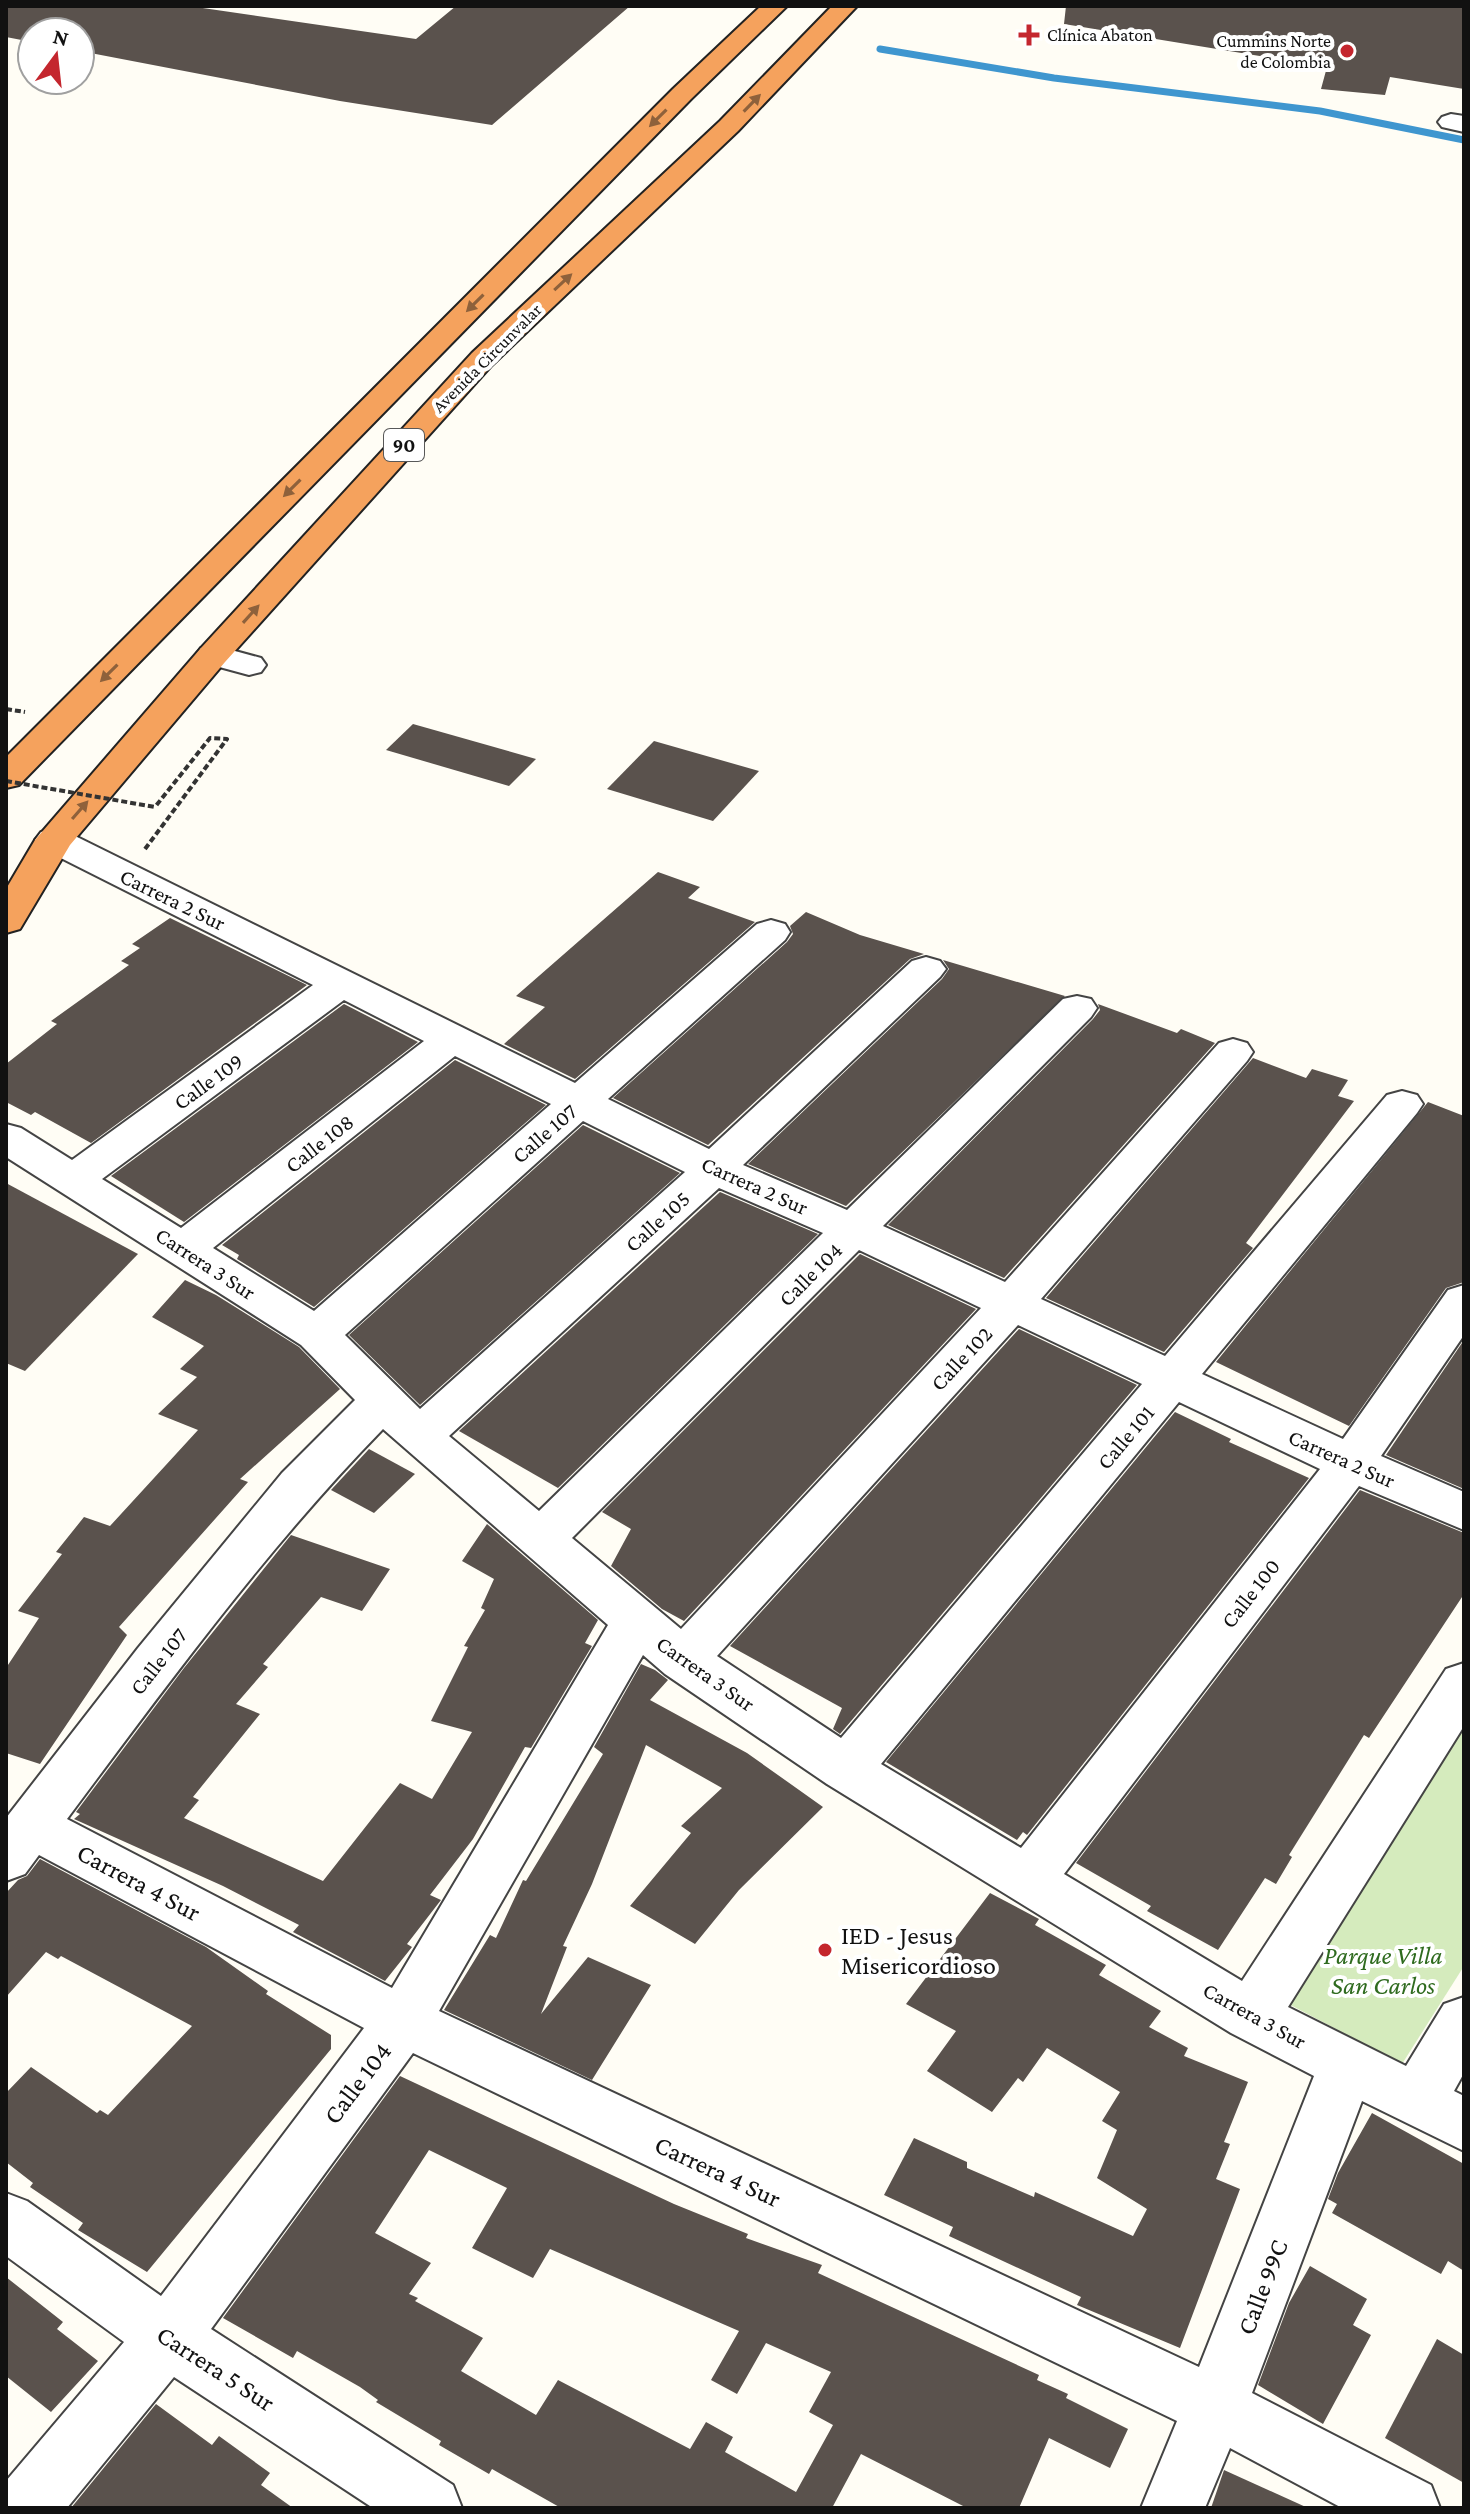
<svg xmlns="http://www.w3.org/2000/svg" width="1470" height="2514" viewBox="0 0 1470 2514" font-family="'Crimson Pro',serif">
<rect width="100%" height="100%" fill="#fffdf5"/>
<path fill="#d5ebbd" d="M1464 1724V1966L1402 2064 1283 2001Z"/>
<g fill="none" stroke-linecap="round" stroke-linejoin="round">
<path stroke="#3f96cf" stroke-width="7" d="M880 49 1054 78 1320 111 1464 140"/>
</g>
<g fill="#5a524d" fill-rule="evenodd">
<path d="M6 6H189L416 39 456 6H630L492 125 340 101 80 51V32H32V42L6 37Z"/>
<path d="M1066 6H1464V89L1390 77 1385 95 1321 89 1327 67 1064 24Z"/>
<path d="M413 724 536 759 509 786 386 750Z"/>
<path d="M654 741 759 771 713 821 607 789Z"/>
<path d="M658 872 700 887 688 898 755 922 575 1079 504 1044 545 1007 516 996Z"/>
<path d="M806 912 860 935 924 954 910 959 708 1145 613 1098 787 942 793 934 790 926Z"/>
<path d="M170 918 307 985 91 1143 35 1112 31 1115 6 1102V1064L57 1024 51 1021 129 965 121 961 140 948 132 944Z"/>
<path d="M943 960 1065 996 846 1206 748 1164 942 979 949 969Z"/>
<path d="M344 1004 418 1042 184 1222 111 1176Z"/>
<path d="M1098 1004 1177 1033 1181 1029 1215 1043 1004 1278 888 1225 1093 1019 1100 1010Z"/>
<path d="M1253 1058 1306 1078 1312 1069 1348 1080 1338 1096 1354 1101 1246 1243 1253 1248 1164 1352 1046 1298Z"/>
<path d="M455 1060 546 1105 314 1307 237 1259 239 1255 222 1245Z"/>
<path d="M1428 1102 1464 1116V1282L1446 1288 1349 1426 1216 1362Z"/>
<path d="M583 1125 680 1173 420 1405 349 1335Z"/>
<path d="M6 1183 138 1254 25 1371 6 1363Z"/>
<path d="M720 1192 818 1234 558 1488 459 1431Z"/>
<path d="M860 1254 976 1309 684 1621 662 1609 611 1566 631 1529 602 1512Z"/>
<path d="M185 1280 216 1295 299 1347 340 1389 240 1479 248 1482 119 1627 127 1635 40 1764 6 1753V1668L39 1618 18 1611 62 1554 56 1552 84 1517 110 1526 198 1430 158 1414 197 1377 180 1369 204 1346 152 1317Z"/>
<path d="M1019 1329 1137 1385 840 1734 833 1729 842 1708 730 1646Z"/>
<path d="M1464 1340V1489L1386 1455Z"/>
<path d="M1175 1412 1231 1439 1229 1442 1309 1478 1027 1835 1023 1832 1017 1840 886 1762Z"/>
<path d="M369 1449 415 1474 374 1513 331 1490Z"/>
<path d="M1360 1490 1464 1533V1594L1369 1738 1364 1735 1289 1855 1292 1857 1276 1884 1265 1878 1218 1950 1147 1911 1151 1906 1076 1863Z"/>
<path d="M487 1524 598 1620 585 1643 592 1646 531 1748 525 1747 473 1839 430 1895 441 1900 407 1944 412 1947 385 1981 293 1932 299 1925 223 1886 74 1819 80 1814 76 1812 184 1668 291 1535 390 1569 362 1611 321 1597 263 1664 268 1667 236 1704 260 1714 193 1797 199 1800 184 1818 323 1881 400 1783 432 1799 472 1732 431 1721 468 1647 464 1646 485 1610 481 1608 494 1579 462 1561Z"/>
<path d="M641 1664 655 1670 668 1680 650 1700 747 1753 823 1807 739 1890 695 1944 630 1906 691 1833 681 1826 722 1788 646 1745 592 1884 563 1946 567 1947 541 2014 588 1957 651 1985 592 2080 444 2010 490 1935 496 1938 523 1880 526 1881 603 1754 594 1747Z"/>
<path d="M40 1859 206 1947 268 1991 266 1994 331 2035V2049L147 2272 78 2230 83 2223 30 2187 33 2183 6 2162V2093L31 2067 97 2113 100 2110 108 2115 192 2026 61 1956 58 1959 46 1952 6 1997V1893L18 1880 27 1876Z"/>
<path d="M990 1893 1039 1919 1035 1925 1106 1965 1099 1975 1161 2011 1149 2027 1188 2048 1184 2056 1248 2082 1224 2142 1230 2144 1216 2179 1240 2189 1180 2348 1077 2305 1081 2297 949 2236 953 2227 884 2195 914 2138 967 2162V2168L1034 2197 1035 2192 1133 2236 1147 2209 1097 2178 1117 2130 1102 2121 1120 2092 1047 2048 1023 2082 1018 2078 992 2112 927 2071 956 2031 906 2004Z"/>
<path d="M400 2076 674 2204 748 2234 746 2238 822 2265 818 2273 1039 2375 1037 2380 1068 2394 1066 2398 1128 2429 1110 2468 1049 2438 1019 2508H967L861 2454 832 2508H561L492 2469 489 2474 439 2445 441 2441 376 2402 378 2400 360 2387 297 2351 293 2358 223 2318ZM429 2150 507 2188 472 2248 533 2278 550 2249 739 2331 711 2380 737 2394 766 2343 831 2372 809 2412 833 2425 796 2492 725 2452 733 2437 706 2422 690 2449 558 2380 536 2415 461 2371 483 2338 415 2301 418 2298 409 2294 431 2263 375 2233Z"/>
<path d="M1372 2113 1464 2164V2271L1448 2261 1441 2274 1332 2213 1337 2204 1328 2199 1338 2173Z"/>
<path d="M1310 2266 1367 2299 1353 2325 1371 2335 1323 2424 1258 2385 1289 2303Z"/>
<path d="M6 2277 63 2322 57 2329 98 2361 51 2412 6 2376Z"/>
<path d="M1437 2339 1464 2355V2483L1385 2438Z"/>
<path d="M156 2404 212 2445 219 2436 270 2473 261 2485 293 2508H71Z"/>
<path d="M1224 2470 1308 2508H1211Z"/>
</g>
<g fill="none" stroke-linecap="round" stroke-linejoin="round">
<defs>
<g id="minor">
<path d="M1451 114 1464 116V132L1442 127 1438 122 1442 117Z"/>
<path d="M213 645 261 658 266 665 261 672 249 675 201 662 196 655 201 648Z"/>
<path d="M54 829 67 832 575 1083 757 924 771 920 785 924 790 932 785 940 608 1099 709 1149 912 961 926 957 940 961 946 969 940 977 743 1165 847 1210 1063 999 1077 996 1091 999 1097 1008 1091 1017 883 1226 1005 1282 1219 1043 1233 1039 1247 1043 1253 1052 1247 1061 1041 1299 1165 1356 1387 1095 1402 1091 1417 1095 1423 1104 1417 1113 1202 1374 1343 1439 1448 1290 1464 1285V1335L1381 1456 1464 1492V1530L1359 1486 1064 1874 1242 1981 1446 1669 1464 1663V1726L1288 2007 1406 2066 1444 2004 1464 1997V2073L1454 2091 1464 2096V2151L1362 2101 1252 2393 1431 2485 1440 2508H1342L1230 2448 1205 2508H1141L1177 2421 413 2053 211 2329 453 2485 462 2508H373L174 2377 67 2508H6V2481L124 2342 6 2256V2193L27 2201 161 2296 364 2028 39 1855 25 1874 6 1881V1818L138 1648 282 1473 355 1400 301 1345 6 1157V1124L21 1128 72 1160 313 985 41 848 35 840 41 832ZM344 1000 424 1041 181 1228 102 1179ZM455 1056 551 1104 314 1311 213 1248ZM583 1121 685 1172 420 1409 345 1335ZM719 1188 823 1233 539 1511 449 1436ZM859 1250 981 1308 681 1629 572 1538ZM1018 1325 1142 1384 841 1738 717 1656ZM1179 1402 1320 1469 1021 1848 881 1764ZM383 1429 608 1625 392 1988 67 1819C167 1685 266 1549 383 1429ZM643 1655 665 1674 827 1784 1231 2033 1314 2076 1199 2367 439 2011Z"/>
</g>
<g id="highway">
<path d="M761 6H787L691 99 19 785 6 788V757L673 89Z"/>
<path d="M832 6H857L738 131 492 365 225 662 70 845 20 929 6 933V889L35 840 201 648 472 353 720 121Z"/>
</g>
</defs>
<use href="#minor" stroke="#444" stroke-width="4"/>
<use href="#highway" stroke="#222" stroke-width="4"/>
<g stroke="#333" stroke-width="4" stroke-dasharray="6 3" stroke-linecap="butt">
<path d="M6 709 25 712"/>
<path d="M145 849 227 739 210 738 155 807"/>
</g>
<use href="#minor" fill="#fff" fill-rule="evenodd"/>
<use href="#highway" fill="#f5a25d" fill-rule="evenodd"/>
<path stroke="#333" stroke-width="4" stroke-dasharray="6 3" stroke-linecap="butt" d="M6 781 155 807"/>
</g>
<defs><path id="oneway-solid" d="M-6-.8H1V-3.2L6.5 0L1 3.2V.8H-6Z" transform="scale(2)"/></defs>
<g fill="#8e613b">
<use href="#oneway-solid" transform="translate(752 103) rotate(-46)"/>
<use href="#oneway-solid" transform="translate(658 118) rotate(135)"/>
<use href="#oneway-solid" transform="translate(563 282) rotate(-43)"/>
<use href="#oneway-solid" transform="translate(475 303) rotate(135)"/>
<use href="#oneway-solid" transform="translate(292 488) rotate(135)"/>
<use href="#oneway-solid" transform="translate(251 614) rotate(-48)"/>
<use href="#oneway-solid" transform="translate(109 673) rotate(135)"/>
<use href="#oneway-solid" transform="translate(80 810) rotate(-49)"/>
</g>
<g fill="#c4262e" stroke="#fff" stroke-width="3">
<path d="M1025 23h8v8h8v8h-8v8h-8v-8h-8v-8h8z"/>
<circle cx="1347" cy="51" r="8"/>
<circle cx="825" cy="1950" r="8"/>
</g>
<g text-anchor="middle" stroke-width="8" stroke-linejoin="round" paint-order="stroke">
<g font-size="18" fill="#111" stroke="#fff" text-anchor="start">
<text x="1047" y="41">Clínica Abaton</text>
<text x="1331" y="47" text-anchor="end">Cummins Norte<tspan x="1331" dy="21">de Colombia</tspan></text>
</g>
<g font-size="18" fill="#111" stroke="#fff">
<text transform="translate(487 358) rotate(-45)" y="6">Avenida Circunvalar</text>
</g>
<rect fill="#fff" stroke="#585858" stroke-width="2" x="384" y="429" width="40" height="32" rx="6"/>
<g font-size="20" font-weight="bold" fill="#111">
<text x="404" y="452">90</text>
</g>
<g font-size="22" fill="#111" stroke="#fff">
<text transform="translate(173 899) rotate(26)" y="8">Carrera 2 Sur</text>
<text transform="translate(208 1081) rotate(-36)" y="8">Calle 109</text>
<text transform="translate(544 1133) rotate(-41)" y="8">Calle 107</text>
<text transform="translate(319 1143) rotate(-38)" y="8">Calle 108</text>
<text transform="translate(755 1185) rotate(24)" y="8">Carrera 2 Sur</text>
<text transform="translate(657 1221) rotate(-42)" y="8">Calle 105</text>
<text transform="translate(206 1263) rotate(33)" y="8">Carrera 3 Sur</text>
<text transform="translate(810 1274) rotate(-45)" y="8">Calle 104</text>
<text transform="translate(961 1358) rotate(-47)" y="8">Calle 102</text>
<text transform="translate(1125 1437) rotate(-50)" y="8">Calle 101</text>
<text transform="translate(1342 1458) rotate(24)" y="8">Carrera 2 Sur</text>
<text transform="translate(1250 1593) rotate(-52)" y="8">Calle 100</text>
<text transform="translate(158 1661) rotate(-52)" y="8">Calle 107</text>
<text transform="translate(706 1673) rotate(35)" y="8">Carrera 3 Sur</text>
<text transform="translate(1255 2015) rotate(29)" y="8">Carrera 3 Sur</text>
</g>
<g font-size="26" fill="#111" stroke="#fff">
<text transform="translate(139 1882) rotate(28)" y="9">Carrera 4 Sur</text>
<text transform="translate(357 2083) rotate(-53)" y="9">Calle 104</text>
<text transform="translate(718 2171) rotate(25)" y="9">Carrera 4 Sur</text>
<text transform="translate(1262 2287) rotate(-69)" y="9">Calle 99C</text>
<text transform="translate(216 2368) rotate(33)" y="9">Carrera 5 Sur</text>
</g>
<g font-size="26" fill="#111" stroke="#fff" text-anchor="start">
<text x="841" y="1944">IED - Jesus<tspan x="841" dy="30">Misericordioso</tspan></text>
</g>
<g font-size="26" font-style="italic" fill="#2f6b1f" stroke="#fff">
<text x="1383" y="1964">Parque Villa<tspan x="1383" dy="30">San Carlos</tspan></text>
</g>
</g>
<rect width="1470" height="2514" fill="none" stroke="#111111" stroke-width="16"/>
<g transform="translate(56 56) rotate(15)"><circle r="38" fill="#ffffff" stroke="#a0a0a0" stroke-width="2"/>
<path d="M0-6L14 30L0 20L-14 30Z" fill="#c4262e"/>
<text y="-12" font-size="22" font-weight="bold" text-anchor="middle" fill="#111111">N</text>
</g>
</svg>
